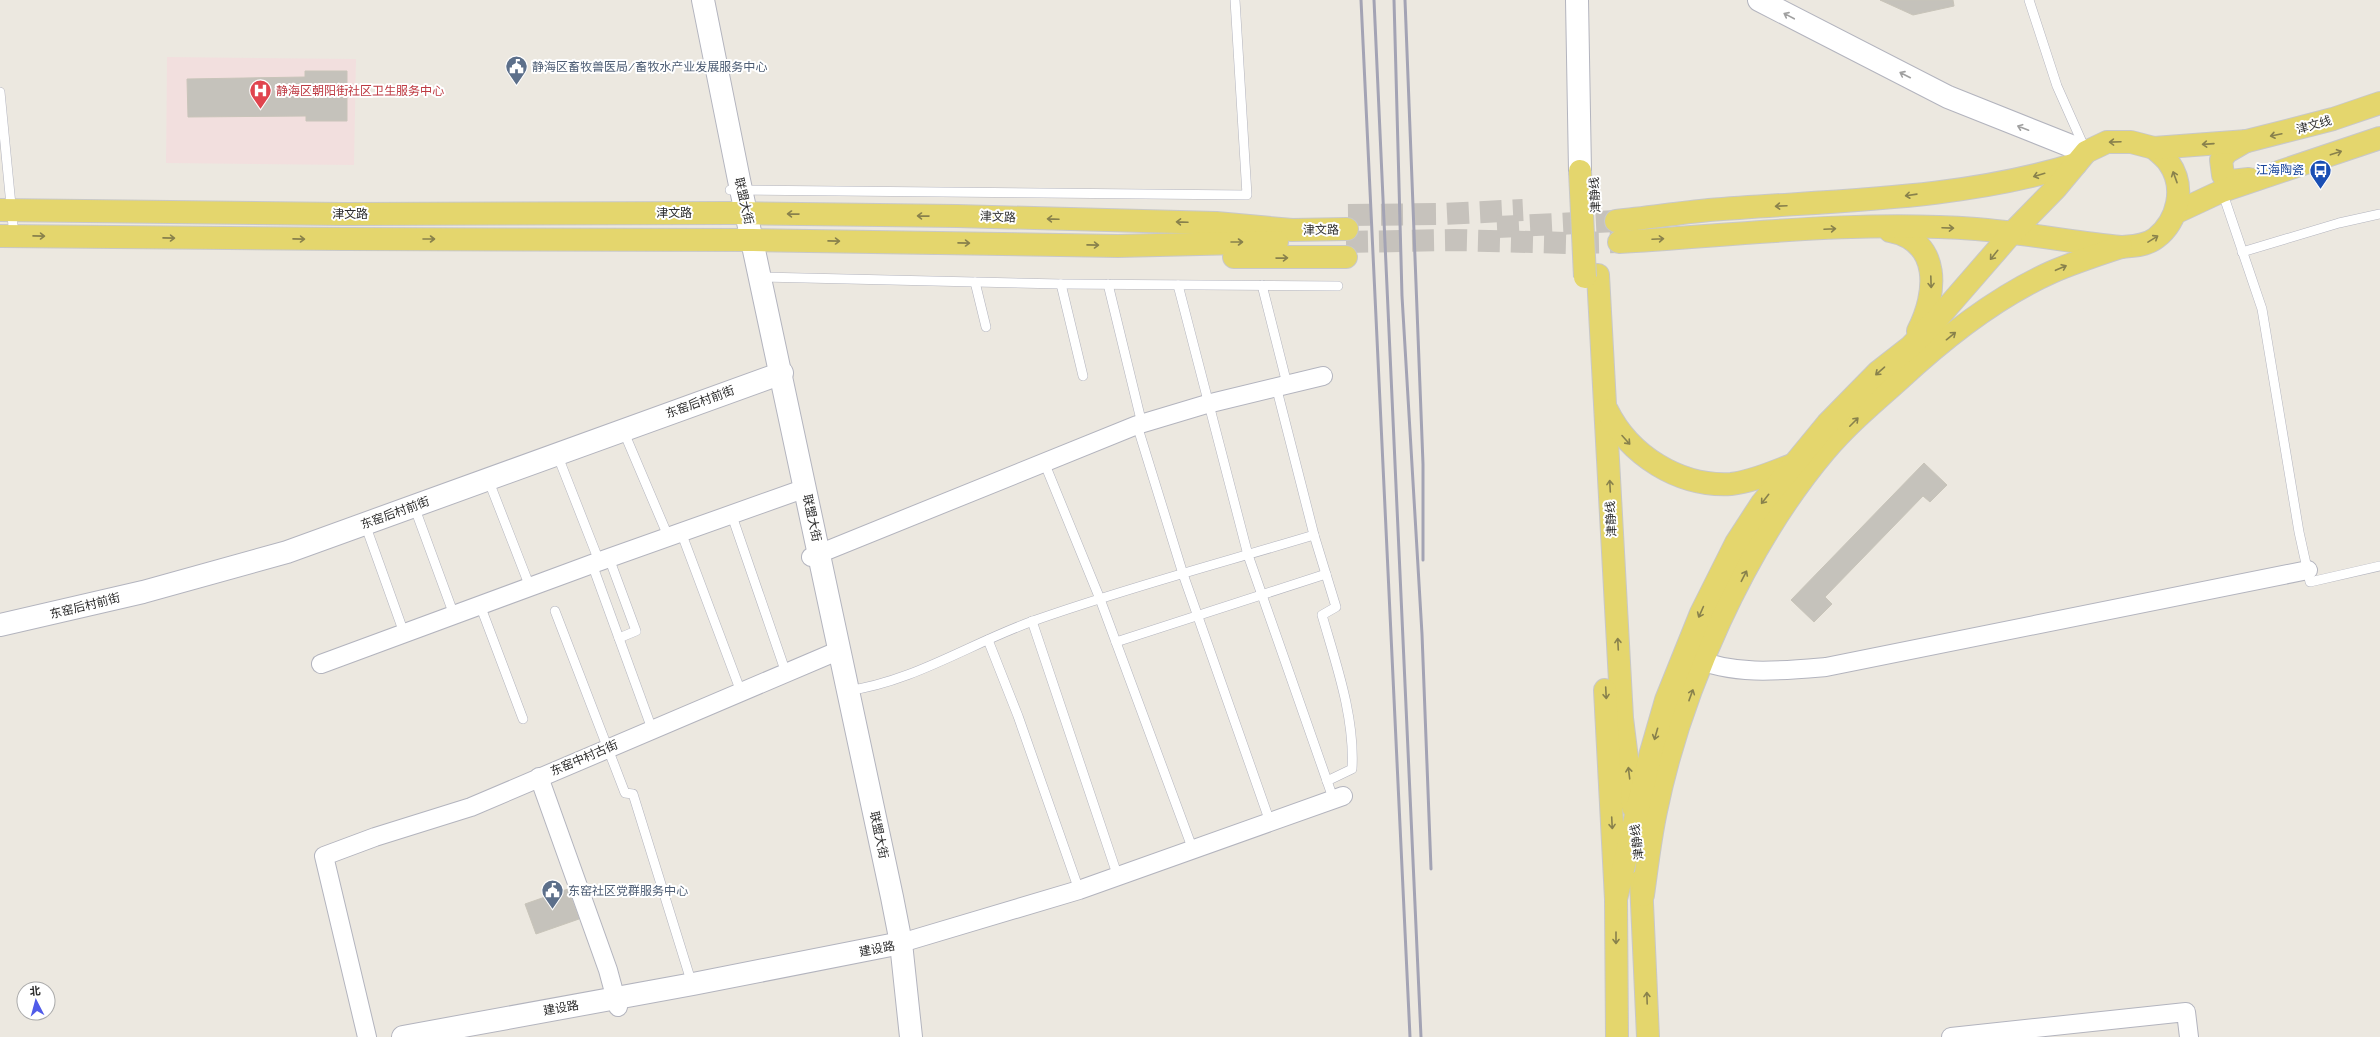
<svg xmlns="http://www.w3.org/2000/svg" width="2380" height="1037" viewBox="0 0 2380 1037" font-family="Raleway,'Noto Sans SC',sans-serif">
<rect width="100%" height="100%" fill="#ece8e0"/>
<path fill="#f2dfde" d="M167 57 356 59 354 165 166 163Z"/>
<g fill="#c5c2bb" stroke="#c8c4b9">
<path d="M1880 0H1953L1954 6 1913 15Z"/>
<path d="M305 71H347V121H306V116L188 117 187 79 305 77Z"/>
<path d="M1924 463 1947 485 1930 502 1923 496 1825 597 1832 604 1814 622 1791 600Z"/>
<path d="M568 889 579 919 536 934 525 904Z"/>
</g>
<g fill="none" stroke-linecap="round" stroke-linejoin="round">
<g stroke="#c6c2bc" stroke-width="22" stroke-dasharray="22 11" stroke-linecap="butt">
<path d="M1348 215 1444 214 1523 210"/>
<path d="M1497 227 1616 221"/>
<path d="M1346 242 1454 240 1568 243 1619 242"/>
</g>
<defs>
<g id="service">
<path d="M2029 0 2057 86 2085 149"/>
<path d="M0 92 14 236"/>
<path d="M730 190 1247 195 1235 0"/>
<path d="M2222 191 2262 309 2299 532 2310 582 2380 566"/>
<path d="M2242 252 2339 223 2380 214"/>
<path d="M760 277 1061 284 1338 286"/>
<path d="M975 282 986 327"/>
<path d="M1061 284 1083 376"/>
<path d="M1108 284 1142 424"/>
<path d="M1178 285 1248 555 1333 798"/>
<path d="M1262 285 1287 384"/>
<path d="M1276 386 1314 535 1336 607 1322 615C1336 664 1355 717 1352 769L1327 781"/>
<path d="M1137 425 1183 574 1270 822"/>
<path d="M623 430 668 536"/>
<path d="M557 454 599 561"/>
<path d="M1044 462 1100 599 1193 850"/>
<path d="M488 479 530 587"/>
<path d="M414 506 454 615"/>
<path d="M731 513 786 673"/>
<path d="M365 524 404 633"/>
<path d="M681 532 741 692"/>
<path d="M609 558 636 631 619 638"/>
<path d="M592 564 652 729"/>
<path d="M480 605 523 719"/>
<path d="M555 611 625 793 633 794 692 984"/>
<path d="M1032 621 1118 877"/>
<path d="M988 640 1018 716 1079 890"/>
<path d="M1116 642 1326 574"/>
<path d="M846 691C913 682 971 643 1033 621 1126 588 1221 563 1314 535"/>
</g>
<g id="minor">
<path d="M811 557 1137 425 1207 404 1323 376"/>
<path d="M1691 657C1734 676 1780 671 1826 667L2308 570"/>
<path d="M321 664 592 564 806 488"/>
<path d="M539 777 608 970 618 1007"/>
<path d="M901 943 1079 890 1343 796"/>
<path d="M367 1037 324 856 375 837 471 807 840 650"/>
<path d="M1951 1037 2186 1012 2189 1037"/>
</g>
<g id="tertiary">
<path d="M0 625 143 592 287 552 782 373"/>
<path d="M403 1037 693 984 901 943"/>
</g>
<g id="secondary">
<path d="M703 0 739 180 892 897 901 943 911 1037"/>
<path d="M1577 0 1580 171"/>
<path d="M1759 0 1948 97 2086 152"/>
</g>
<g id="primary">
<path d="M2246 141 2227 152 2221 160 2223 175 2231 181 2249 179"/>
<path d="M0 210 344 214 734 213 957 216 1216 223 1292 230 1347 229"/>
<path d="M2175 213 2222 191 2380 138"/>
<path d="M1616 221C1647 218 1678 213 1709 210 1832 200 1957 201 2076 164"/>
<path d="M1890 231C1942 241 1937 294 1918 331"/>
<path d="M0 236 344 239 753 240 1118 246 1277 242"/>
<path d="M1619 242C1736 235 1860 220 1976 229 2024 233 2073 242 2121 247 2132 246 2146 246 2156 238 2178 221 2186 187 2169 163 2165 157 2159 153 2154 148"/>
<path d="M1234 257H1346"/>
<path d="M1598 275 1622 718 1633 807"/>
<path d="M1607 410C1629 455 1679 487 1731 484 1752 482 1773 472 1792 465"/>
<path d="M1605 690 1616 899 1617 1037"/>
<path d="M1641 881 1648 1037"/>
<path d="M1643 895C1647 867 1650 839 1656 811 1681 689 1745 546 1825 451 1847 425 1874 402 1899 380 1944 338 1996 297 2052 272 2075 262 2097 255 2121 247"/>
<path d="M1616 899 1651 752 1666 700 1701 613 1736 543 1762 503 1827 424 1878 372 1910 347 1938 318 2011 234 2056 188 2086 152 2107 142H2131L2154 148 2247 141 2333 119 2380 103"/>
</g>
</defs>
<use href="#service" stroke="#b3b4be" stroke-width="10"/>
<use href="#minor" stroke="#b3b4be" stroke-width="20"/>
<use href="#tertiary" stroke="#b3b4be" stroke-width="24"/>
<use href="#secondary" stroke="#b3b4be" stroke-width="24"/>
<use href="#primary" stroke="#c8c8c8" stroke-width="24"/>
<use href="#service" stroke="#fff" stroke-width="9"/>
<use href="#minor" stroke="#fff" stroke-width="18"/>
<use href="#tertiary" stroke="#fff" stroke-width="22"/>
<use href="#secondary" stroke="#fff" stroke-width="22"/>
<use href="#primary" stroke="#e4d66d" stroke-width="22"/>
<g stroke="#a3a3b4" stroke-width="3">
<path d="M1361 0 1410 1037"/>
<path d="M1374 0 1421 1037"/>
<path d="M1394 0 1402 296 1422 634 1431 869"/>
<path d="M1405 0 1423 464V560"/>
</g>
<defs>
<path id="primary-bridge" d="M1580 171 1585 277"/>
</defs>
<use href="#primary-bridge" stroke="#c8c8c8" stroke-width="24" stroke-linecap="butt"/>
<use href="#primary-bridge" stroke="#e4d66d" stroke-width="22"/>
</g>
<defs><path id="oneway-shaft" d="M-6 0H5M1.5-3L5.5 0L1.5 3" fill="none" stroke-width="1.6" stroke-linecap="round" stroke-linejoin="round"/></defs>
<g stroke="#a0a0a0">
<use href="#oneway-shaft" transform="translate(1789 16) rotate(-152)"/>
<use href="#oneway-shaft" transform="translate(1905 75) rotate(-153)"/>
<use href="#oneway-shaft" transform="translate(2023 128) rotate(-159)"/>
</g>
<g stroke="#88814c">
<use href="#oneway-shaft" transform="translate(2276 135) rotate(168)"/>
<use href="#oneway-shaft" transform="translate(2115 142) rotate(178)"/>
<use href="#oneway-shaft" transform="translate(2208 144) rotate(176)"/>
<use href="#oneway-shaft" transform="translate(2336 153) rotate(-18)"/>
<use href="#oneway-shaft" transform="translate(2039 175) rotate(163)"/>
<use href="#oneway-shaft" transform="translate(2175 177) rotate(-110)"/>
<use href="#oneway-shaft" transform="translate(1911 195) rotate(172)"/>
<use href="#oneway-shaft" transform="translate(1781 206) rotate(177)"/>
<use href="#oneway-shaft" transform="translate(793 214) rotate(-179)"/>
<use href="#oneway-shaft" transform="translate(923 216) rotate(-179)"/>
<use href="#oneway-shaft" transform="translate(1053 219) rotate(-178)"/>
<use href="#oneway-shaft" transform="translate(1182 222) rotate(-178)"/>
<use href="#oneway-shaft" transform="translate(1948 228) rotate(2)"/>
<use href="#oneway-shaft" transform="translate(1830 229) rotate(-3)"/>
<use href="#oneway-shaft" transform="translate(39 236) rotate(1)"/>
<use href="#oneway-shaft" transform="translate(169 238) rotate(1)"/>
<use href="#oneway-shaft" transform="translate(299 239) rotate(1)"/>
<use href="#oneway-shaft" transform="translate(429 239)"/>
<use href="#oneway-shaft" transform="translate(1658 239) rotate(-3)"/>
<use href="#oneway-shaft" transform="translate(2153 239) rotate(-32)"/>
<use href="#oneway-shaft" transform="translate(834 241) rotate(1)"/>
<use href="#oneway-shaft" transform="translate(1237 242)"/>
<use href="#oneway-shaft" transform="translate(964 243) rotate(1)"/>
<use href="#oneway-shaft" transform="translate(1093 245) rotate(1)"/>
<use href="#oneway-shaft" transform="translate(1994 255) rotate(129)"/>
<use href="#oneway-shaft" transform="translate(1282 258) rotate(-1)"/>
<use href="#oneway-shaft" transform="translate(2061 268) rotate(-23)"/>
<use href="#oneway-shaft" transform="translate(1931 282) rotate(88)"/>
<use href="#oneway-shaft" transform="translate(1951 336) rotate(-39)"/>
<use href="#oneway-shaft" transform="translate(1880 371) rotate(139)"/>
<use href="#oneway-shaft" transform="translate(1854 422) rotate(-45)"/>
<use href="#oneway-shaft" transform="translate(1626 440) rotate(48)"/>
<use href="#oneway-shaft" transform="translate(1610 486) rotate(-93)"/>
<use href="#oneway-shaft" transform="translate(1765 499) rotate(128)"/>
<use href="#oneway-shaft" transform="translate(1744 576) rotate(-63)"/>
<use href="#oneway-shaft" transform="translate(1701 612) rotate(114)"/>
<use href="#oneway-shaft" transform="translate(1618 644) rotate(-93)"/>
<use href="#oneway-shaft" transform="translate(1606 693) rotate(87)"/>
<use href="#oneway-shaft" transform="translate(1691 695) rotate(-70)"/>
<use href="#oneway-shaft" transform="translate(1656 734) rotate(106)"/>
<use href="#oneway-shaft" transform="translate(1629 773) rotate(-97)"/>
<use href="#oneway-shaft" transform="translate(1612 823) rotate(87)"/>
<use href="#oneway-shaft" transform="translate(1616 938) rotate(90)"/>
<use href="#oneway-shaft" transform="translate(1647 998) rotate(-92)"/>
</g>
<defs>
<symbol id="civic-pin" viewBox="-11 -11 22 30"><path d="M0 17L-7.5 6A9.5 9.5 0 1 1 7.5 6Z" fill="#5c6f8a" stroke="#fff"/><path d="M-.6-6.5H3V-4.5H.6V-3L4-1V1h2V6H-6V1h2V-1L-.6-3ZM-1.2 2.5V6h2.4V2.5Z" fill="#fff"/></symbol>
<symbol id="hospital-pin" viewBox="-11 -11 22 30"><path d="M0 17L-7.5 6A9.5 9.5 0 1 1 7.5 6Z" fill="#e0444e" stroke="#fff"/><path d="M-5-5h3v3.5h4V-5h3V5h-3V1.5h-4V5h-3Z" fill="#fff"/></symbol>
<symbol id="bus-pin" viewBox="-11 -11 22 30"><path d="M0 17L-7.5 6A9.5 9.5 0 1 1 7.5 6Z" fill="#1a4fb4" stroke="#fff"/><path d="M-5-6H5V4H4V6H2V4H-2V6H-4V4H-5ZM-3.5-4V0h7V-4ZM-3.5 1.2v1.5H-2V1.2ZM2 1.2v1.5H3.5V1.2Z" fill="#fff"/></symbol>
</defs>
<g fill-rule="evenodd">
<use href="#civic-pin" x="504" y="54" width="25" height="34"/>
<use href="#hospital-pin" x="248" y="78" width="25" height="34"/>
<use href="#bus-pin" x="2308" y="158" width="25" height="34"/>
<use href="#civic-pin" x="540" y="878" width="25" height="34"/>
</g>
<g text-anchor="middle" stroke-width="4" stroke-linejoin="round" paint-order="stroke">
<g font-size="12" fill="#4e5e75" stroke="#fff" text-anchor="start">
<text x="532" y="71">静海区畜牧兽医局/畜牧水产业发展服务中心</text>
<text x="568" y="895">东窑社区党群服务中心</text>
</g>
<g font-size="12" fill="#be3a42" stroke="#fff" text-anchor="start">
<text x="276" y="95">静海区朝阳街社区卫生服务中心</text>
</g>
<g font-size="12" fill="#2c2c2c" stroke="#fff">
<text transform="translate(2314 125) rotate(-16)" y="4">津文线</text>
<text transform="translate(1595 195) rotate(-93)" y="4">津静线</text>
<text transform="translate(744 201) rotate(77)" y="4">联盟大街</text>
<text x="674" y="217">津文路</text>
<text x="350" y="218">津文路</text>
<text transform="translate(998 217) rotate(2)" y="4">津文路</text>
<text transform="translate(1321 230) rotate(-1)" y="4">津文路</text>
<text transform="translate(700 402) rotate(-20)" y="4">东窑后村前街</text>
<text transform="translate(395 513) rotate(-20)" y="4">东窑后村前街</text>
<text transform="translate(812 518) rotate(78)" y="4">联盟大街</text>
<text transform="translate(1611 519) rotate(-93)" y="4">津静线</text>
<text transform="translate(85 606) rotate(-14)" y="4">东窑后村前街</text>
<text transform="translate(584 758) rotate(-23)" y="4">东窑中村古街</text>
<text transform="translate(879 835) rotate(78)" y="4">联盟大街</text>
<text transform="translate(1637 842) rotate(-97)" y="4">津静线</text>
<text transform="translate(877 949) rotate(-11)" y="4">建设路</text>
<text transform="translate(561 1008) rotate(-10)" y="4">建设路</text>
</g>
<g font-size="12" fill="#164399" stroke="#fff" text-anchor="end">
<text x="2304" y="174">江海陶瓷</text>
</g>
</g>
<g transform="translate(36 1001) rotate(354)"><circle r="19" fill="#ffffff" stroke="#ababab"/>
<path d="M0-3L7 15L0 10L-7 15Z" fill="#505be9"/>
<text y="-6" font-size="11" font-weight="bold" text-anchor="middle" fill="#2c2c2c">北</text>
</g>
</svg>
